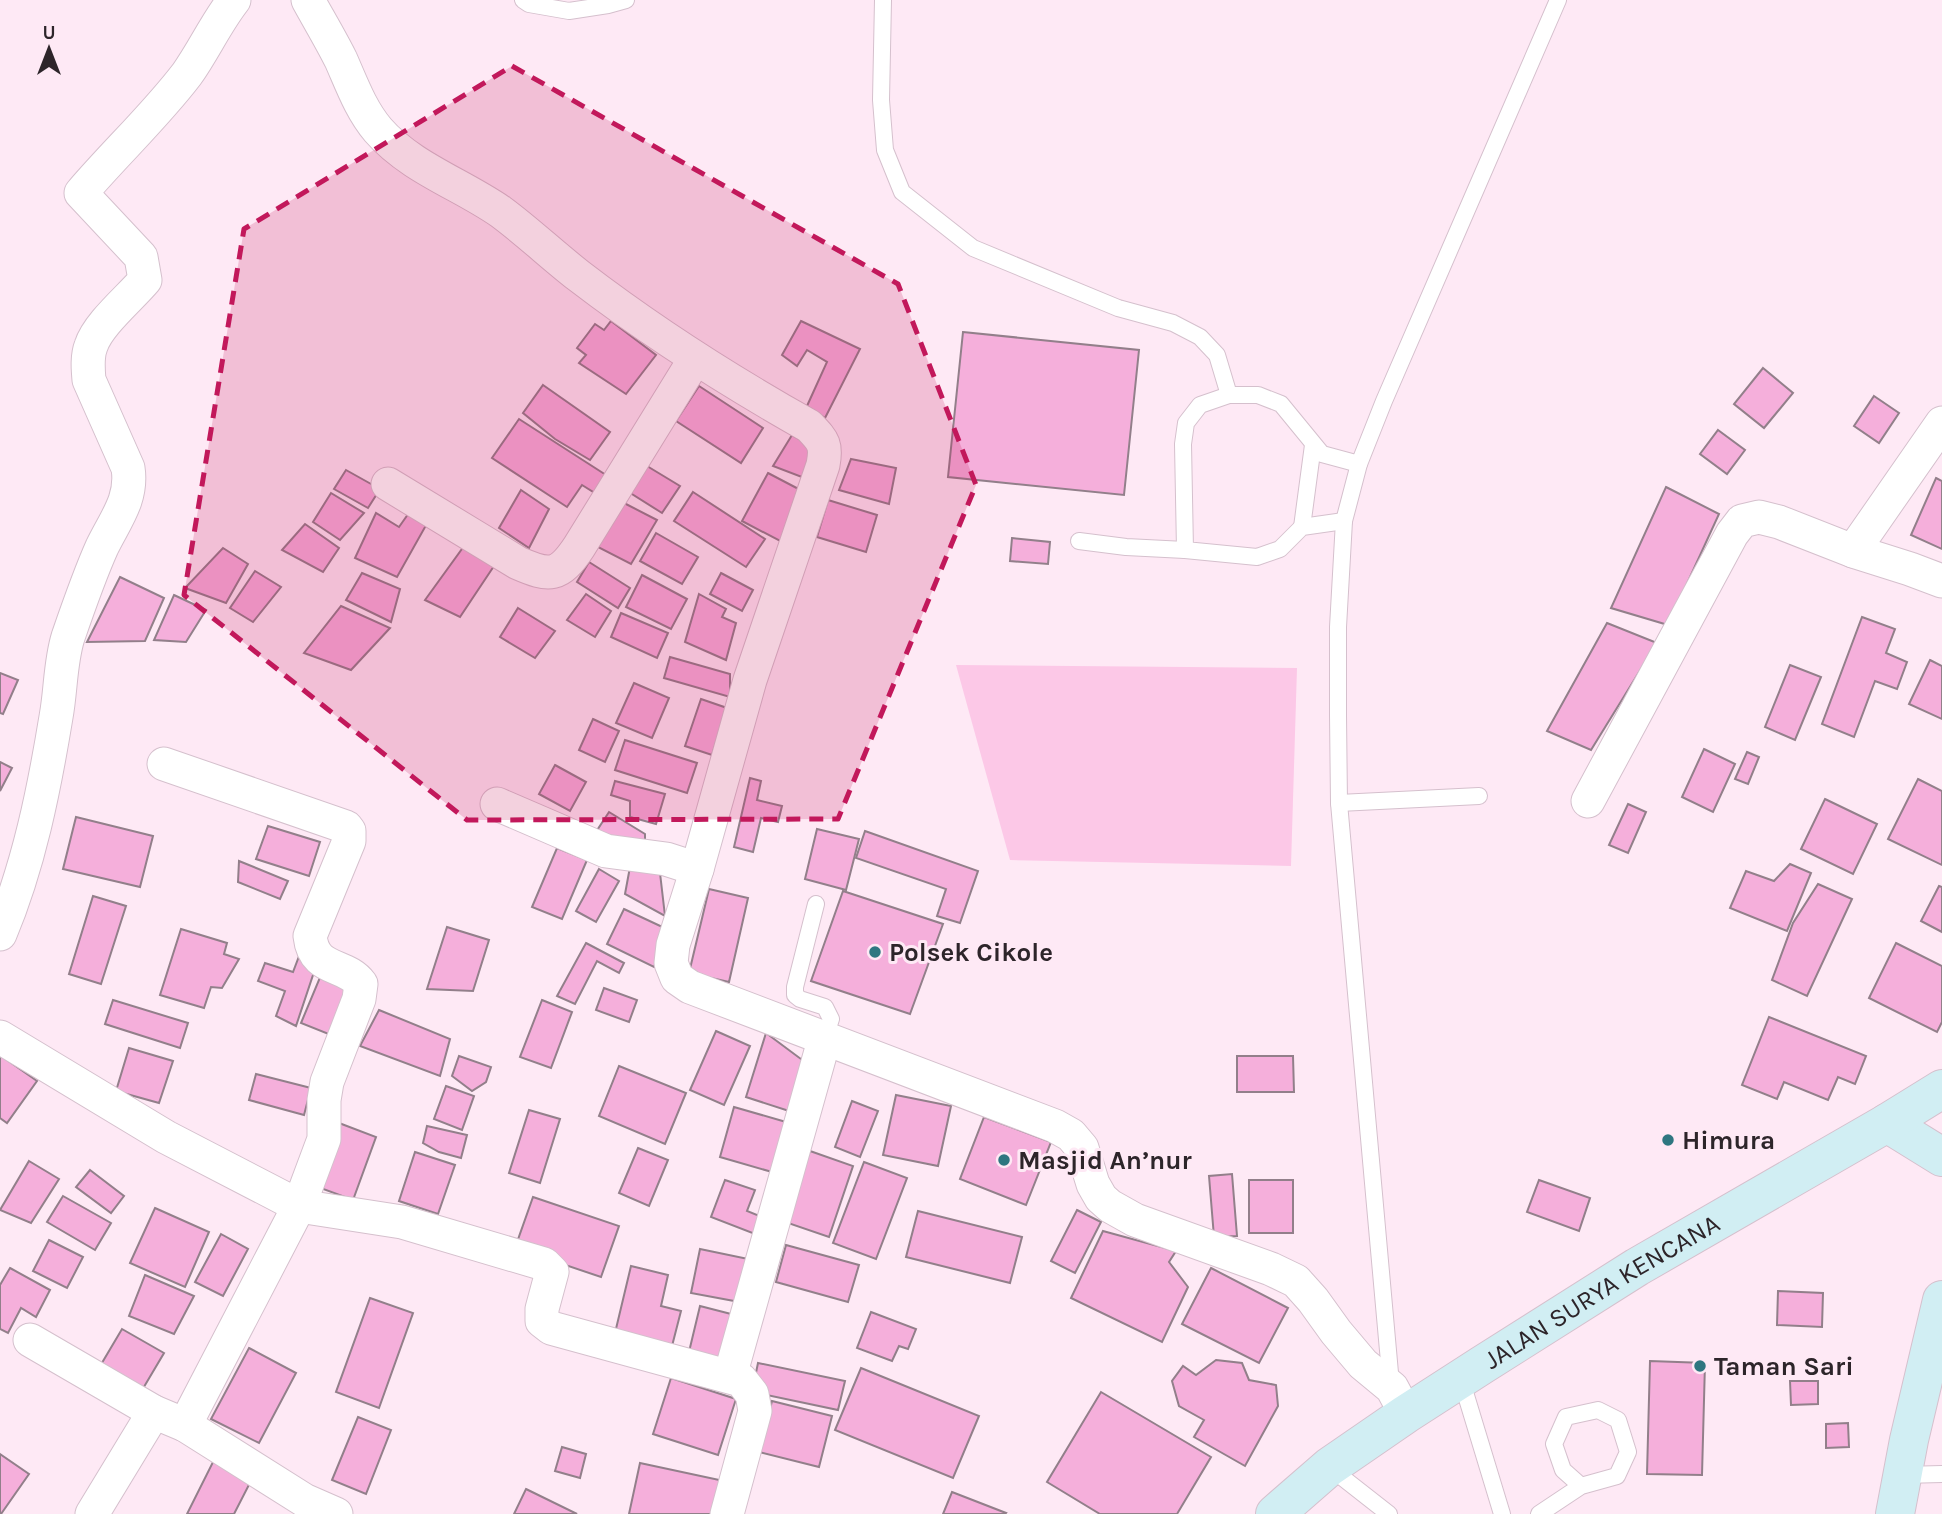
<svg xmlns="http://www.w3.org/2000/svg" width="1942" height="1514" viewBox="0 0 1942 1514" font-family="Karla,sans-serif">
<rect width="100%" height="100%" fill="#fee9f5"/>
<path fill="#fcc8e7" d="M956 665 1297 668 1291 866 1010 860Z"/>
<g fill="#f5afdb" stroke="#927f8a" stroke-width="2">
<path d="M611 321 656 355 626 394 579 363 586 355 577 348 595 324 604 330Z"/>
<path d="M801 321 860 349 825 418 807 406 827 362 807 350 797 366 782 355Z"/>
<path d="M963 332 1139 350 1124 495 948 477Z"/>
<path d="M1763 368 1793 393 1764 428 1734 404Z"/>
<path d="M543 385 610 432 590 460 555 439 523 413Z"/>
<path d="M699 386 763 428 741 463 676 421Z"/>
<path d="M1874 396 1899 413 1879 443 1854 426Z"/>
<path d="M519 419 606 475 595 493 582 485 567 507 492 458Z"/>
<path d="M1718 430 1745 450 1727 474 1700 454Z"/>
<path d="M792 435 820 450 807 479 773 466Z"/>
<path d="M851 459 896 468 889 504 839 490Z"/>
<path d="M642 463 680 486 662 513 624 489Z"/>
<path d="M346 470 380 489 368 508 334 489Z"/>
<path d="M768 473 810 495 784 543 742 521Z"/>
<path d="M1936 478 1942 481V549L1911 535Z"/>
<path d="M1666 487 1719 514 1668 625 1611 608Z"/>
<path d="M521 490 549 509 529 548 499 528Z"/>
<path d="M693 492 765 539 746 567 674 521Z"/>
<path d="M331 493 364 513 340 540 313 522Z"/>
<path d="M828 500 877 515 866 552 817 537Z"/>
<path d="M624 503 657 520 631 564 592 544Z"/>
<path d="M411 510 429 520 397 577 355 558 376 513 399 527Z"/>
<path d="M305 524 339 548 323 572 282 550Z"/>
<path d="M656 533 698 557 682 584 640 561Z"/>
<path d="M1012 538 1050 542 1048 564 1010 561Z"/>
<path d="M467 542 494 566 460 617 425 600Z"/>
<path d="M223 548 248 564 226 603 185 588Z"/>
<path d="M589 562 630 588 618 608 577 582Z"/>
<path d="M255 571 281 587 253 622 230 608Z"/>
<path d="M362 573 400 589 391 622 346 600Z"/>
<path d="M721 573 753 590 742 611 710 594Z"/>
<path d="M642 575 687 599 671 629 626 607Z"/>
<path d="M120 577 164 598 145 641 87 642Z"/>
<path d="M586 594 611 611 595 637 567 620Z"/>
<path d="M699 594 726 609 722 617 736 623 726 660 685 642Z"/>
<path d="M174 595 206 610 186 642 154 640Z"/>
<path d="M341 606 390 628 351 670 304 653Z"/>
<path d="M518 608 555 631 535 658 500 637Z"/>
<path d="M621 613 668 633 657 658 611 637Z"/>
<path d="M1862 617 1895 629 1886 653 1907 662 1897 689 1875 681 1854 737 1822 724Z"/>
<path d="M1607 623 1657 643 1591 750 1547 731Z"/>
<path d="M670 657 730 674V697L664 678Z"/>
<path d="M1930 660 1942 666V719L1909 704Z"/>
<path d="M1790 665 1821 677 1795 740 1765 727Z"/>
<path d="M0 673 18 680 3 714 0 713Z"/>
<path d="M634 683 669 698 652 738 616 723Z"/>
<path d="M701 699 727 708 712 755 685 746Z"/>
<path d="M593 719 619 731 605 762 579 750Z"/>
<path d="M625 740 697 763 687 793 615 770Z"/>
<path d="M1704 749 1735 764 1713 812 1682 797Z"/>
<path d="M1747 752 1759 757 1748 784 1735 779Z"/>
<path d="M0 762 12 768 0 791Z"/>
<path d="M555 765 586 782 570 811 539 794Z"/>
<path d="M750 778 761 781 757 800 782 806 778 822 761 818 753 852 734 847Z"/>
<path d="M1918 779 1942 791V865L1888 839Z"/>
<path d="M615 781 665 794 656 824 630 817V801L611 795Z"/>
<path d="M1825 799 1877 824 1853 874 1801 849Z"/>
<path d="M1628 804 1646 812 1628 853 1609 845Z"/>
<path d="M609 812 645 834V848L594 835Z"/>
<path d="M76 817 153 836 140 887 63 869Z"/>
<path d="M268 826 320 842 309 876 256 859Z"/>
<path d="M817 829 859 839 846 890 805 879Z"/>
<path d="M865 831 978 871 960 923 937 916 946 889 856 858Z"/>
<path d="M557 848 587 860 562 919 532 907Z"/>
<path d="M239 861 288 881 280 899 238 882Z"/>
<path d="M1790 864 1811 873 1787 931 1730 908 1746 871 1774 881Z"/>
<path d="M630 867 660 873 665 916 625 894Z"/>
<path d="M599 869 619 881 596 922 576 911Z"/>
<path d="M1818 884 1852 899 1807 996 1772 980 1793 923Z"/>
<path d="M1939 886 1942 887V932L1921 921Z"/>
<path d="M709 889 748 898 729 982 689 973Z"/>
<path d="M843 891 943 924 910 1014 811 981Z"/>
<path d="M93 896 126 906 101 984 69 974Z"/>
<path d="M624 909 671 931 654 967 607 944Z"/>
<path d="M447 927 489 940 473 991 427 989Z"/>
<path d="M181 929 227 943 224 954 239 959 222 988 211 987 204 1008 160 995Z"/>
<path d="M586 943 624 963 619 973 597 961 575 1004 557 996Z"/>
<path d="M1896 943 1942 966V1022L1937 1032 1869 998Z"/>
<path d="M301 951 316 966 296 1026 276 1016 285 991 258 981 265 963 293 972Z"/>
<path d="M321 975 355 989 336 1037 301 1023Z"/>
<path d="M604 988 637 1000 629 1022 596 1010Z"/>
<path d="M113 1000 188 1023 180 1048 105 1024Z"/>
<path d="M542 1000 572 1012 551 1068 520 1057Z"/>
<path d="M379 1010 450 1039 440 1076 360 1046Z"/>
<path d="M1769 1017 1866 1056 1855 1084 1838 1077 1828 1100 1784 1082 1777 1099 1742 1085Z"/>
<path d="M716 1031 750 1046 724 1105 690 1090Z"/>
<path d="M766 1033 805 1062 789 1111 746 1097Z"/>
<path d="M129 1048 173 1061 159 1103 116 1091Z"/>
<path d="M0 1055 37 1081 7 1123 0 1118Z"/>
<path d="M459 1056 491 1067 486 1082 472 1091 452 1076Z"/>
<path d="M1237 1056H1293L1294 1092H1237Z"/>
<path d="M619 1066 686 1093 665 1144 599 1116Z"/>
<path d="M256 1074 311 1088 304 1115 249 1100Z"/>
<path d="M446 1086 474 1096 462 1130 434 1119Z"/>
<path d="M896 1095 951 1106 938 1166 883 1155Z"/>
<path d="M852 1101 878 1111 860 1157 835 1147Z"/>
<path d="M734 1107 786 1122 772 1172 720 1157Z"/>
<path d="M529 1110 560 1119 540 1183 509 1173Z"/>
<path d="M984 1117 1051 1142 1026 1205 960 1179Z"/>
<path d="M339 1123 376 1137 353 1200 315 1186Z"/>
<path d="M427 1126 467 1135 461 1158 439 1152 423 1143Z"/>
<path d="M638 1148 668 1160 649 1206 619 1193Z"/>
<path d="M810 1151 853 1166 829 1237 785 1222Z"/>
<path d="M415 1152 455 1165 438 1214 399 1201Z"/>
<path d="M29 1161 59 1179 31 1223 0 1210Z"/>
<path d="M864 1162 907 1178 876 1259 833 1243Z"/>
<path d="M90 1170 124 1196 111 1213 76 1187Z"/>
<path d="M1232 1174 1237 1236 1214 1237 1209 1176Z"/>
<path d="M725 1180 755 1190 747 1211 762 1217 755 1234 711 1217Z"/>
<rect x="1249" y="1180" width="44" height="53"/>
<path d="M1539 1180 1590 1198 1579 1231 1527 1212Z"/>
<path d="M63 1196 111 1223 95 1250 47 1222Z"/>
<path d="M533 1197 619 1226 601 1277 515 1248Z"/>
<path d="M155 1208 209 1232 185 1287 130 1263Z"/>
<path d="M1077 1210 1101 1222 1075 1273 1051 1261Z"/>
<path d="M918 1211 1022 1237 1010 1283 906 1257Z"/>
<path d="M1103 1231 1176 1251 1169 1262 1188 1287 1162 1342 1071 1298Z"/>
<path d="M221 1234 248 1249 223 1296 195 1282Z"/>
<path d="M49 1240 83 1257 67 1288 33 1271Z"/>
<path d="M786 1245 859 1265 848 1302 776 1282Z"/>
<path d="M700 1249 753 1260 745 1303 691 1293Z"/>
<path d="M631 1266 668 1275 661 1306 681 1311 672 1346 615 1333Z"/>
<path d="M10 1268 50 1290 36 1317 21 1308 8 1333 0 1329V1285Z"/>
<path d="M1211 1268 1288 1308 1259 1363 1182 1324Z"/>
<path d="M145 1275 194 1296 174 1334 129 1316Z"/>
<path d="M1778 1291 1823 1293 1822 1327 1777 1325Z"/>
<path d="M370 1298 413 1313 379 1408 336 1392Z"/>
<path d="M700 1306 735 1315 724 1364 688 1356Z"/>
<path d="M871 1312 916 1329 908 1349 899 1346 892 1361 857 1348Z"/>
<path d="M122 1329 164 1353 138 1397 96 1373Z"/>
<path d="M249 1348 296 1373 259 1443 211 1419Z"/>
<path d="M1216 1360 1242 1363 1249 1380 1276 1385 1278 1406 1245 1466 1194 1437 1204 1420 1179 1406 1172 1381 1183 1366 1196 1375Z"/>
<path d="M1650 1361 1705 1363 1702 1475 1647 1474Z"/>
<path d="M758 1363 845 1381 838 1410 752 1392Z"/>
<path d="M861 1368 979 1416 953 1478 835 1430Z"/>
<path d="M671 1378 736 1399 718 1455 653 1434Z"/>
<path d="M1790 1381H1818V1404L1791 1405Z"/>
<path d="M1101 1392 1211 1457 1177 1514H1100L1047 1482Z"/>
<path d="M772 1401 832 1416 819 1467 759 1452Z"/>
<path d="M358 1417 391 1430 366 1494 332 1480Z"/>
<path d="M1848 1423 1849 1447 1826 1448V1424Z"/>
<path d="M562 1447 586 1454 580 1478 555 1471Z"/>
<path d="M0 1454 29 1474 1 1514H0Z"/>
<path d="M216 1456 254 1475 234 1514H187Z"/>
<path d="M640 1463 724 1481 717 1514H629Z"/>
<path d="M526 1489 577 1514H514Z"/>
<path d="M952 1492 1006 1513 1005 1514H943Z"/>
</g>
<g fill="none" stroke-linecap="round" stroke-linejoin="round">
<defs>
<g id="lane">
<path d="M523 0 529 4 569 11 608 5 626 0"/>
<path d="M883 0 881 100 885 150 902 192 973 248 1118 308 1173 323 1200 337 1217 355 1229 395"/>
<path d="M1344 521 1302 527 1280 549 1257 557 1185 550 1183 444 1186 423 1200 405 1229 395H1258L1281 404 1322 454 1359 464"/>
<path d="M1302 527 1313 445"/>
<path d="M1079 541 1126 547 1185 550"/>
<path d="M1339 803 1479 796"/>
<path d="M816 904 795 987V995L800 999 825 1007 831 1019 825 1037"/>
<path d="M1461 1379 1502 1514"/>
<path d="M1391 1384 1339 803 1338 715V627L1344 521 1359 464 1384 401 1558 0"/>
<path d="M1329 1467 1389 1514"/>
<path d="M1903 1475 1942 1474"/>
<path d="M1539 1514 1581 1486 1617 1476 1628 1452 1618 1420 1598 1410 1566 1417 1554 1444 1563 1470 1581 1486"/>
</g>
<g id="street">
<path d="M308 0C319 20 331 40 341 60 352 85 361 110 378 130 411 168 461 184 501 212 528 232 552 255 579 276 652 332 729 381 809 426 823 441 827 444 823 465L750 680 697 869 673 945 671 963 677 978 690 987 1055 1126 1071 1135 1082 1148 1093 1184 1101 1198 1110 1206 1135 1220 1271 1269 1296 1281 1313 1300 1336 1332 1363 1364 1392 1388 1406 1414"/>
<path d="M388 484 518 563C550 577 559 577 579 547L695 359"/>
<path d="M1853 551 1942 423"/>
<path d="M164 764 346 827 349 831V841L310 936C314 973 345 962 361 984L359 999 327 1082 324 1100V1139L299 1206 185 1425"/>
<path d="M1588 801 1732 534 1742 521 1759 517 1779 522 1853 551 1910 569 1942 581"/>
<path d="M497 804 606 851 666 859 697 869"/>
<path d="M0 934C29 865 44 790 56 717 61 690 60 663 68 637 78 608 89 576 102 547 115 520 133 499 128 468L89 380C88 369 87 356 91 346 98 324 130 298 145 280L141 257 81 193C116 152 155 116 187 74 204 50 216 23 234 0"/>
<path d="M0 1037 166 1137 299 1206 402 1222 544 1264 552 1272 542 1309V1321L551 1328 741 1380 752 1394 755 1411 727 1514"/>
<path d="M30 1340 154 1412 185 1425 304 1500 336 1514"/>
<path d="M730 1376 825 1037"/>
<path d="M92 1514 154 1412"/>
</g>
<g id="secondary">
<path d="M1887 1123 1942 1157"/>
<path id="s1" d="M1275 1514 1329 1467 1406 1414 1482 1365 1637 1267 1887 1123 1942 1089"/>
<path d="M1895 1514 1909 1440 1942 1300"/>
</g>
</defs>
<use href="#lane" stroke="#d5c0cd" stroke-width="18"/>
<use href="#street" stroke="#d5c0cd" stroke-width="35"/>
<use href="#secondary" stroke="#d5c0cd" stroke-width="40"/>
<use href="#lane" stroke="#fff" stroke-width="16"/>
<use href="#street" stroke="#fff" stroke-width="33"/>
<use href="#secondary" stroke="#d1eef3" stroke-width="38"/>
</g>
<path fill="#c2185b" fill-opacity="0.2" stroke="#c2185b" stroke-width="5" stroke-dasharray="14 9" stroke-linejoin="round" d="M512 66 898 284 976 485 838 819 467 820 184 595 244 229Z"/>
<g fill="#2e7680" stroke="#fee9f5" stroke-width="2.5">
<circle cx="875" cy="952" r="7"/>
<circle cx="1668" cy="1140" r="7"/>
<circle cx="1004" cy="1160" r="7"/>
<circle cx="1700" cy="1366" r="7"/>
</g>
<g text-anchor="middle" stroke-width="6" stroke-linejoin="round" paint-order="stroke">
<g font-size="26" font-weight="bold" fill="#2d252a" stroke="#fee9f5" text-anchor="start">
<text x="889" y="961">Polsek Cikole</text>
<text x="1682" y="1149">Himura</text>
<text x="1018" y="1169">Masjid An’nur</text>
<text x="1714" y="1375">Taman Sari</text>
</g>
<g font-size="26" fill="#2d252a" stroke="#fee9f5">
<text dy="9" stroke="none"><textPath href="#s1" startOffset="396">JALAN SURYA KENCANA</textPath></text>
</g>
</g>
<g transform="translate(49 49)" stroke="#fee9f5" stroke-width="5" paint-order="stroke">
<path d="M0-5L12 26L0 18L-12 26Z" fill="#2d252a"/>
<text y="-10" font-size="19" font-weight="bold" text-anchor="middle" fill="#2d252a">U</text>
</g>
</svg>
